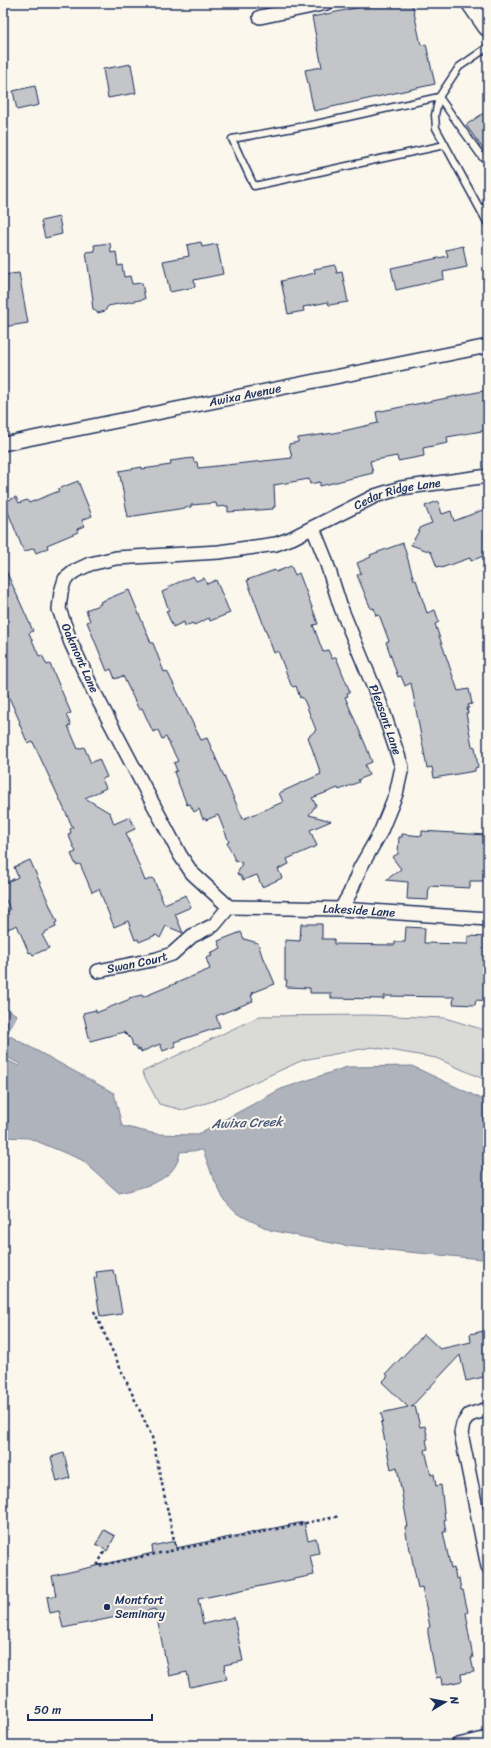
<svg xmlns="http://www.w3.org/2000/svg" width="491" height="1748" viewBox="0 0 491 1748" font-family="Sriracha,sans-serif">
<rect width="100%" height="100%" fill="#fbf7ec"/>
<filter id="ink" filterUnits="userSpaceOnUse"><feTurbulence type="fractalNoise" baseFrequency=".025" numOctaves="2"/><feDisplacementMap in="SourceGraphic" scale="8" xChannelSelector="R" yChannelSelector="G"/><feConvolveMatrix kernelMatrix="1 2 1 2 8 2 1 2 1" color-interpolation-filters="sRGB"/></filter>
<g filter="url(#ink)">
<path fill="#dadad7" stroke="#7a849a" d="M369 1015 445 1018 488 1031V1081L436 1058 372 1047 303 1060 213 1101 183 1110 159 1104 142 1072 260 1016Z"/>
<g fill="#afb3bb" stroke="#747e96">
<path d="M5 1008 17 1015 3 1042V1013Z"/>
<path d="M10 1036 114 1093 122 1126 156 1134 196 1135 281 1089 347 1067 412 1066 488 1102V1255L481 1259 346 1246 270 1230 236 1213 224 1200 212 1175 203 1150 180 1152C176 1182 143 1187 119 1193L82 1160 29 1138 3 1137V1058L19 1066 20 1064 3 1055V1050Z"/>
</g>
<g fill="#c3c5c9" stroke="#1b2f5e">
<path d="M380 3H412L421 45 426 44 435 84 314 111 305 70 322 67 312 17Z"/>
<path d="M131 64 136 93 108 98 103 69Z"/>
<path d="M35 86 39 105 17 110 13 91Z"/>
<path d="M488 110V156L466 125Z"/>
<path d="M59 217 62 234 45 238 41 221Z"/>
<path d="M201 242 202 247 217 244 223 274 194 280 195 287 170 292 163 261 189 256 187 245Z"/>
<path d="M110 243 111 253 116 252 118 266 122 265 124 277 130 276 132 284 142 283 145 299 108 306 105 311 98 313 93 309 92 302 93 300 86 252 95 251 94 245Z"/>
<path d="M463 246 467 267 443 272 444 279 396 290 391 268 448 256 446 250Z"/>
<path d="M335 265 337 273 342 272 348 302 329 305 328 302 303 307 304 311 288 314 281 281 315 273 314 269Z"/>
<path d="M19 273 28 323 3 327V275Z"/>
<path d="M488 390V430L447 437 448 443 423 448 424 456 398 461 397 456 370 461 373 473 320 486V482L310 484 309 479 274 485 275 507H273V509L228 512V506L217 507 216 503 191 505V507L128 517 119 471 142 467V469L171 465 170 461 193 458 194 462H197L198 468 292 458 289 444 298 442V438L334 433 378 423 376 412Z"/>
<path d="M78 481 92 516 82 520 85 526 77 529 78 532 47 545 48 548 36 553 34 548 24 552 4 502 16 497 19 503 27 500 29 503 59 491 58 489Z"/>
<path d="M438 501 442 514 451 511 454 521 488 508V554L471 561 470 558 441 568 440 566 437 567 431 552 411 545 421 527 432 523 425 506Z"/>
<path d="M403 543 414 580H416L427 613 435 610 439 622 435 624 458 691 469 689 472 704 468 705 469 708H467L468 713H466L472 746 475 747 478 767 475 768V771L434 778 432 767 427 768 411 683 405 686 401 676 398 677 386 642 389 641 380 617 378 615 376 616 374 608 371 609 357 575 361 573 357 563 371 557 370 555Z"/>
<path d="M3 564 33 631 29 633 39 656 42 655 47 665 50 664 71 713 66 715 71 725 68 726 78 749 84 747 91 763 99 759 107 777 102 779 106 788 85 798 110 813 114 824 130 817 135 829 126 833 145 881 153 878 164 904 186 895 191 907 175 914 183 933 166 926 160 938 156 935 139 942 138 939 135 940 128 921 114 927 99 889 92 892 80 864 76 865 71 854 76 852 68 834 71 833 70 829 73 828 33 742 28 744 19 723 20 722 3 684Z"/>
<path d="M291 566 295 575 299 573 315 615 318 624 313 625 323 652 328 650 332 659 336 657 350 692 347 693 348 696 345 697 366 746 372 762 365 765 369 775 358 780 359 782 339 790 338 788 312 798 316 805 309 815 331 821 310 830 317 846 287 859 289 864 278 869 282 878 262 887 257 875 243 880 241 876 237 874 242 863 235 860 227 843 229 842 218 815 206 820 205 818 203 819 199 809 194 812 190 804 187 805 174 772 177 771 174 763 178 761 166 737 162 739 158 730 153 732 142 708 139 710 123 676 115 679 111 669 107 671 87 622 90 621 86 610 101 604 100 602 129 590 151 643H153L164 672 166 671 168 673 201 740 207 738 243 819 283 802 279 793 321 774 308 737 316 730 305 702 302 697 300 698 296 686 293 687 291 685 278 651 274 653 247 580 275 570 276 572Z"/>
<path d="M193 576 196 581 204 578 207 584 216 580 230 613 210 621 209 618 194 625 193 623 185 626 184 622 173 627 166 611 169 610 162 592 169 589 168 587Z"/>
<path d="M422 831 486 835 485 837H488V881H470V888L429 886 428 900 407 899 408 882 386 880 401 869 392 857 398 854 399 837H402V834L422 836Z"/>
<path d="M30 860 57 922 55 923 56 927 45 932V933L42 935 49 948 33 955 31 952 29 953 17 925 8 929 3 917V913L10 910 3 894V884L18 877 14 867Z"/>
<path d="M301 924H322V939H334V944L395 945V942H405L406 927 425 928 424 943 468 944V936L488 937V1001L476 1000 475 1005 453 1004 454 997 384 996V999L331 998V993H310V988L286 987 287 980H285V940L300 941Z"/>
<path d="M241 932 244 939 258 943 263 959 264 958 275 984 252 993 253 995H251L253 1001 216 1016 220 1027 174 1042 176 1046 163 1051 160 1044 141 1052 140 1049 138 1050 135 1045 133 1046 131 1039 124 1032 90 1041 83 1013 96 1010V1013L130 999 129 998 142 995 143 997 210 969 206 958 212 956 210 953 221 948 218 941Z"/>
<path d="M113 1270 114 1275 115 1274 122 1312 120 1314 102 1317V1315L100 1316 94 1278 97 1277 96 1272Z"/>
<path d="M488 1330V1376L466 1381 460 1355 411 1407 415 1406 420 1427 425 1426 428 1439 426 1440 428 1449 425 1450 431 1475 434 1474 436 1486 441 1485 445 1520H444L446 1532H443L451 1569 454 1568 456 1579 459 1578 461 1590H463L468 1612 466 1613 468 1624H467L473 1658H471L474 1672 461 1674 462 1681 442 1685 441 1677 436 1678 428 1633V1628L430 1627 422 1587 418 1588 410 1549 409 1550 405 1527H408L397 1467 391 1469 381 1423 383 1421 381 1413 408 1407 382 1382 388 1376 386 1374 424 1334 440 1349 471 1342 470 1334Z"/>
<path d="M64 1453 70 1478 57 1482 51 1457Z"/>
<path d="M304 1522 308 1540 316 1538 319 1553 310 1555 314 1575 198 1599 203 1624 234 1617 243 1661 224 1665 227 1679 190 1687 187 1672 169 1676 155 1609 63 1628 59 1611 50 1613 47 1597 56 1596 52 1576 153 1553 152 1546 175 1541 176 1548Z"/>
<path d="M104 1530 115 1536 107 1551 96 1544Z"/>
</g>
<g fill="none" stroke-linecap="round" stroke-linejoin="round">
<defs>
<g id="service">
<path d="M488 47 459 67 439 97 435 115 436 128 488 224"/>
<path d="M445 145 254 186 232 139 316 124 439 97 482 157"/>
<path d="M481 209 488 205"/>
</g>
<g id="minor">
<path d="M260 17 327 3"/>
<path id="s1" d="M3 444 488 346"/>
<path id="s2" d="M313 528 325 558 341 608 381 705 402 767 396 794 380 833 360 868 350 893 341 909"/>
<path id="s3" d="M229 907 192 873 180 855 93 690 71 643 59 609 61 592 65 579 75 571 90 564 116 558 219 552 276 544 292 538 375 496 401 488 488 476"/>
<path id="s4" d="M229 907 341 909 488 919"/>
<path id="s5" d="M98 971 157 959 172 954 192 936 214 925 229 907"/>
<path d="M488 1409 469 1415 463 1424 461 1433 488 1567"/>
<path d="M458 1745 488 1738"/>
</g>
<path id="primary" d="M472 3 488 26"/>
</defs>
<use href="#service" stroke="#1b2f5e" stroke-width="9"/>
<use href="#minor" stroke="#1b2f5e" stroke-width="16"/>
<use href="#primary" stroke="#1b2f5e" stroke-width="23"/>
<g stroke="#1b2f5e" stroke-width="2.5" stroke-dasharray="3 3" stroke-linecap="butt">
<path d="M94 1311 152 1437 175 1545 178 1550"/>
<path d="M104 1552 97 1566 340 1516"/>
</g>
<use href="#service" stroke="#fbf7ec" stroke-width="6"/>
<use href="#minor" stroke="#fbf7ec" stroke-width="13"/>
<use href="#primary" stroke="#fbf7ec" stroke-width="20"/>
</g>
</g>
<circle fill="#1b2f5e" stroke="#fbf7ec" stroke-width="1.5" cx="107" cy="1607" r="4"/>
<g text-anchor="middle" stroke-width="4" stroke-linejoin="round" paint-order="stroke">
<g font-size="12" fill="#1b2f5e" stroke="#fbf7ec">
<text dy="4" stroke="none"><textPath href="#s1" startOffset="247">Awixa Avenue</textPath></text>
<text dy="4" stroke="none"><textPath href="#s3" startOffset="726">Cedar Ridge Lane</textPath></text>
<text transform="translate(80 658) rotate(66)" y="4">Oakmont Lane</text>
<text dy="4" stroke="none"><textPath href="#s2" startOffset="205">Pleasant Lane</textPath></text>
<text dy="4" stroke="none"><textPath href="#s4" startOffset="130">Lakeside Lane</textPath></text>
<text dy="4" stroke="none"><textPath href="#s5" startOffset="40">Swan Court</textPath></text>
</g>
<g font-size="12" fill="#1b2f5e" stroke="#fbf7ec" text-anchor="start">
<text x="115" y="1604">Montfort<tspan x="115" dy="14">Seminary</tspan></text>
</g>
<g font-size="13" font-style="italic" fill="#47577a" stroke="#fbf7ec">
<text transform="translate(247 1122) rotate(-2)" y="5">Awixa Creek</text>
</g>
</g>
<rect width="491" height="1748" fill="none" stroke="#fbf7ec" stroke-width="16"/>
<rect x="8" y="8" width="475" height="1732" fill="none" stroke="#1b2f5e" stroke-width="1.5" filter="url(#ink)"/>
<g transform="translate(445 1702) rotate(80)" stroke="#fbf7ec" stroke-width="3" paint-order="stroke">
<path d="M0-3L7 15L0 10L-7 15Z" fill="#1b2f5e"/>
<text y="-6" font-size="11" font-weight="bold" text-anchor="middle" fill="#1b2f5e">N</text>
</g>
<path d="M28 1714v6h124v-6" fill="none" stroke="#1b2f5e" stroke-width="2"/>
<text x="34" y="1714" font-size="12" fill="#1b2f5e" stroke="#fbf7ec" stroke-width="3" paint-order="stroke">50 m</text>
</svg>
